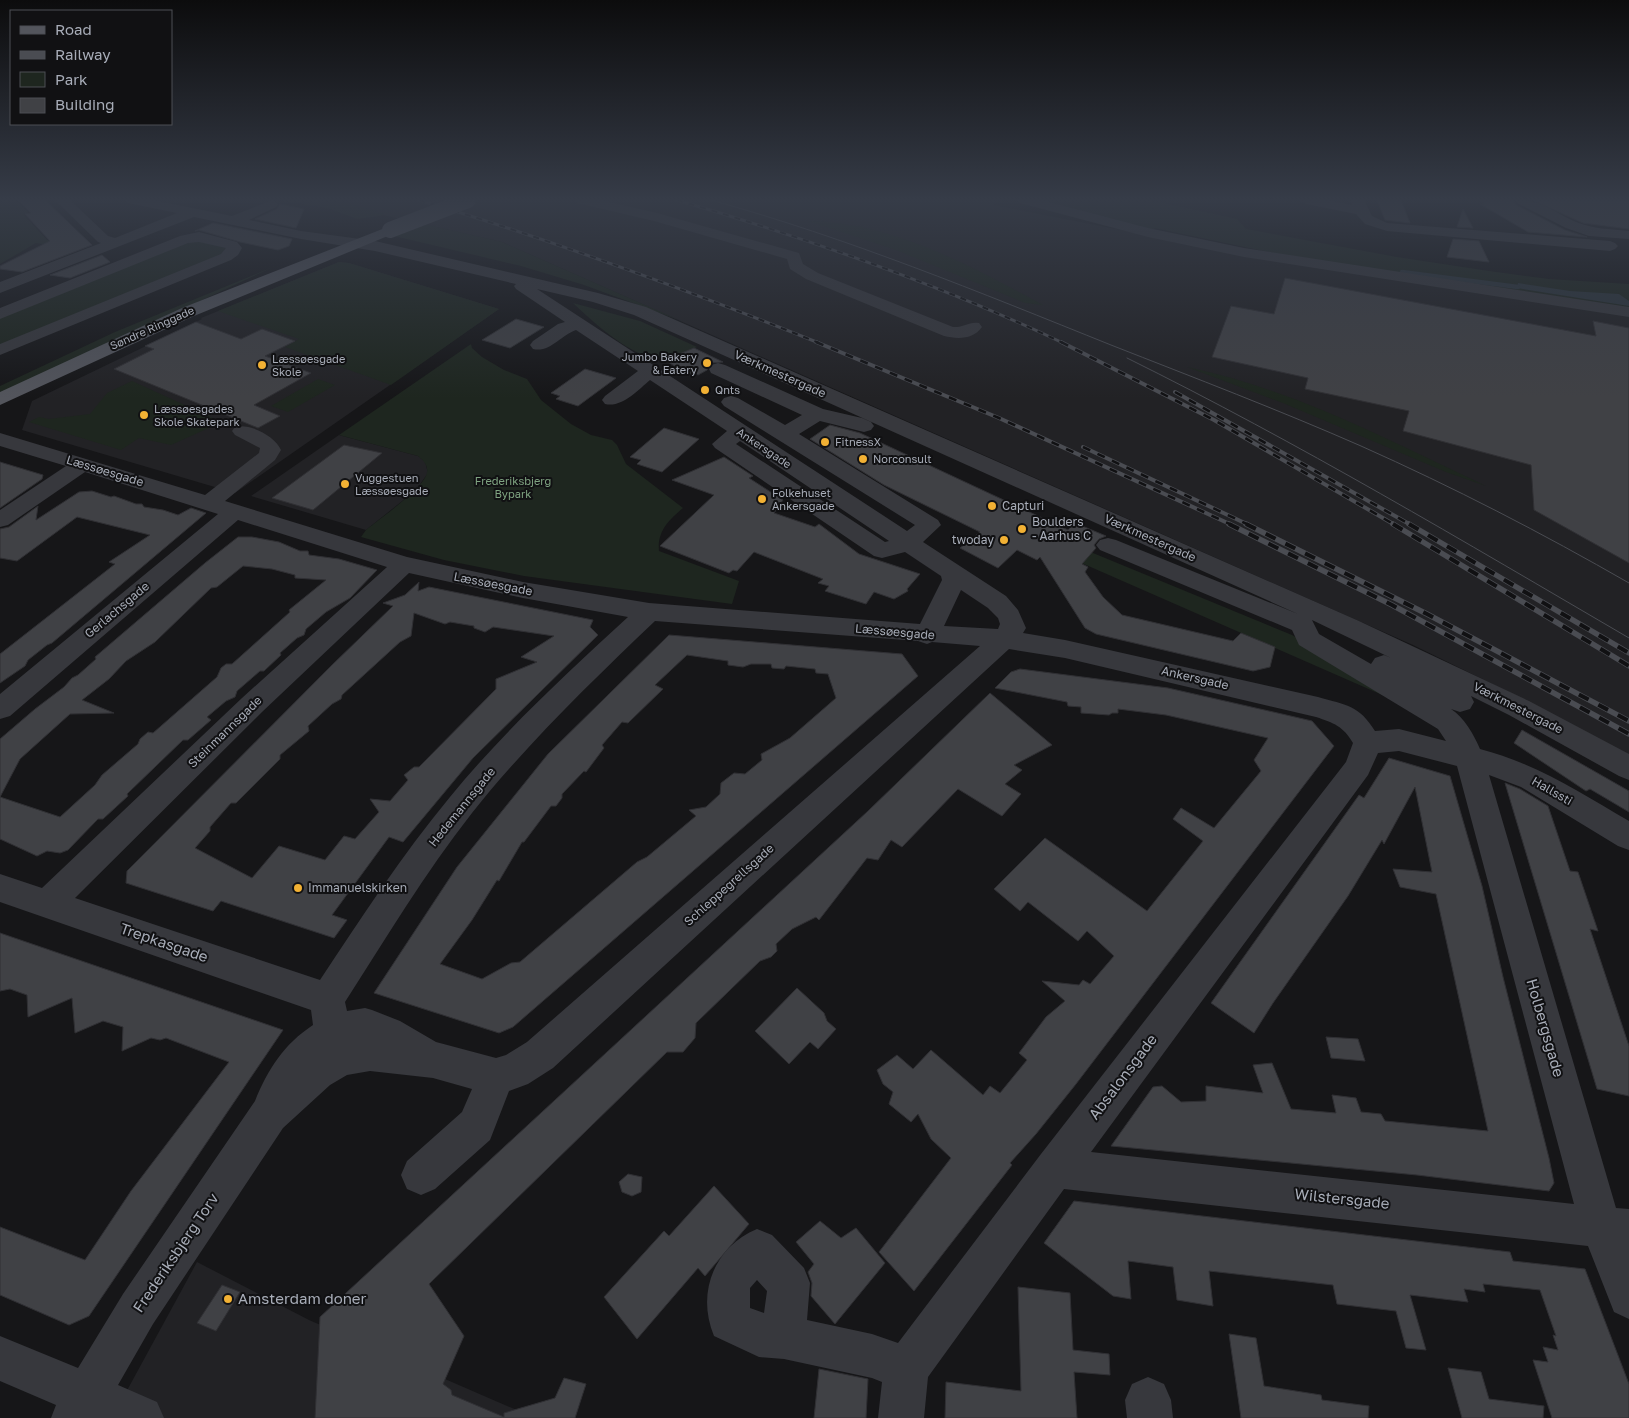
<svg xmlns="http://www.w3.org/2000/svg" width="1629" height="1418" viewBox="0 0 1629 1418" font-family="'Golos Text',sans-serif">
<rect width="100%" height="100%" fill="#161618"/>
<g fill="#222225">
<path d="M327 200H1000L993 205 1147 235 1629 314V755L1525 700 1413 645 502 242 375 213Z"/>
<path d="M339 262 349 263 499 309 235 493 22 430 32 401 202 319 201 318Z"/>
<path d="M339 435 418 456 425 461 428 473 416 490 366 530 251 496Z"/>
<path d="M197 1262 309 1320 535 1418H112Z"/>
</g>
<g fill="#1e261f">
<path d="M0 200H16L28 212 24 215 47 240 87 244 75 250 36 243 0 264Z"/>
<path d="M279 200H337L384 214 380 216 357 219 327 208Z"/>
<path d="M1022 200H1149L1237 219 1246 229 1397 257 1489 271 1549 279 1629 284V309L1292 257 1155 228 1150 232Z"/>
<path d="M808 221C892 222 971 266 1043 305L1025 303 896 250Z"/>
<path d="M424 224 502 242 679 320 584 285 521 266 394 236Z"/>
<path d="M191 240 227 246 228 252 0 348V316Z"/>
<path d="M339 262 349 263 499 309 391 385 285 347 299 339 218 311Z"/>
<path d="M273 267 0 394V386L115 332Z"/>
<path d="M573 303 640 321 697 347C687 351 674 359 664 359 635 361 593 322 573 303Z"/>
<path d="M471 344 472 348 482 357 504 370 527 379 541 400 571 424 591 435 612 440 617 445 626 464 683 508C669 520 657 531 659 551L739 581 732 604 524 576 444 560 361 537 366 530C379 519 426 487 427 472 428 465 423 460 418 456L339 435Z"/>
<path d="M1187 367C1293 389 1389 440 1486 486L1446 472 1283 403Z"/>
<path d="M318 379 335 385 288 412 271 406Z"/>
<path d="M132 381 222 422 171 445 139 438 121 450 29 422 39 417 49 419 90 414 107 393Z"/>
<path d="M1076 546 1292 635 1394 693 1421 712 1061 554Z"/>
</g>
<path fill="#2c353c" d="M1518 283 1570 291 1619 294 1629 301V306L1517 288Z"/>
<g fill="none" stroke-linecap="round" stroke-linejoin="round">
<path stroke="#2c353c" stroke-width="4.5" d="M1402 272 1518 287"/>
</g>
<g fill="#404145" stroke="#303034" fill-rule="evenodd">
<path d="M18 200H45L92 245 22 272 0 269V266L50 241 25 214 31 213Z"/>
<path d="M1377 200H1401L1410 223 1385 220Z"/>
<path d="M1479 200H1513L1516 205 1565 230 1587 237 1528 232 1480 204H1485Z"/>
<path d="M1532 200 1629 201V229L1583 223Z"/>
<path d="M280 204 304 209 296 228 255 219 277 209Z"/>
<path d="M1463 209 1473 228 1457 227Z"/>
<path d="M213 223 292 239 289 246 278 250 240 242 199 230 195 231Z"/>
<path d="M1453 239 1479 241 1489 262 1447 257Z"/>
<path d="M102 255 110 262 70 278 50 275Z"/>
<path d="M1285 278 1596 336 1593 321 1629 328V563L1534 510 1531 465 1403 431 1409 411 1305 389 1308 378 1212 357 1231 306 1274 314Z"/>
<path d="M516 319 544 327 510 348 482 340Z"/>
<path d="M196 322 241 339 262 329 295 341 265 356 311 373 254 405 280 416 258 428 114 369 154 349 145 346Z"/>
<path d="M694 348 723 362 710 363 707 370 698 375 694 372 689 375 665 360Z"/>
<path d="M585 369 616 378 578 406 556 399 560 396 551 393Z"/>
<path d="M830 425 860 433 1068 530 1075 523 1106 536 1099 539 1094 545 1096 548 1082 564 1088 567 1085 572 1103 597 1122 615 1233 641 1241 633 1275 647 1270 667 1253 671 1096 634 1085 628 1040 557 1037 560 1017 550 998 568 960 548 980 532 884 485 810 439Z"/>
<path d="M664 428 699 439 662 472 637 464 641 460 630 457Z"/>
<path d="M344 445 382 453 313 510 272 498Z"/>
<path d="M724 457 753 476 749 478 783 500 774 513 815 527 819 524 859 554 920 574 907 589 908 591 894 599 874 592 866 604 825 591 829 586 818 583 823 579 754 552 737 571 733 570 729 573 660 546 714 495 672 480Z"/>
<path d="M0 462 43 475 42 479 0 508Z"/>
<path d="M92 491 111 497 114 496 136 504H142L144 507 163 510 178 515 191 508 206 513 52 643 47 645 28 660 25 666 0 683V654L115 564 109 562 150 535 77 517 17 561 0 558V529L9 527 38 506 36 520 79 492Z"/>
<path d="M238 537H252L279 542 300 551H308L309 555 339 559 377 570 350 598 326 612 306 629 304 635 297 638 280 653 281 655 264 671H260L237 691 235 697 226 701 207 717 211 720 188 740H183L127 794 128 796 103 819H98L68 850 60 853 47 851 37 856 0 839V797L60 817 95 785 102 775 138 744 140 739 148 732 153 733 217 677 221 668 226 664H232L290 612 289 610 326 580 295 578V575L272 569 243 566 217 587 211 588 155 642 126 661 109 679 82 700 114 713 70 714 20 759 0 797V739L35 709 64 687 72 678 78 675 96 659 95 657 205 563Z"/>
<path d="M419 582 418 591 429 587 593 620 590 627 598 635 473 758 403 842 389 837 332 915 347 920 334 938 221 901 213 911 126 883 127 871 332 665 393 606 383 603 405 595ZM414 613 445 624 450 622 474 626V628L485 632 493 627 554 636 521 657 537 662 496 679V689L419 767H414L404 775 408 780 390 801 370 799 379 812 355 839 344 836 325 860 279 846 252 878 195 848 210 831V827L231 803H236L280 759V755L309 731 308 726 332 704 341 699 342 695 400 642 411 636Z"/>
<path d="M669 635 902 654 918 676 513 1027 499 1033 374 993 457 867 548 754ZM687 655 728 661V665L743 667 751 664H771L772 668 784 669 786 666 815 669 816 673 828 674 836 698 790 738 761 754 762 760 745 774 734 773 721 783 720 794 706 807 689 810 696 816 647 857 637 862 520 962 511 963 482 979 440 964 472 920 497 880 499 881 522 842H524L551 806H556L562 798V794L584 771 586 772 604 748 602 745 622 722 628 723 663 689 655 685Z"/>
<path d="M1020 669 1168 688 1282 714 1312 721 1334 746 1076 1084 1036 1134 1010 1163 1012 1165 914 1291 879 1252 951 1158 931 1139 918 1114 911 1122 889 1104 893 1092 883 1084 877 1070 897 1055 913 1069 931 1050 983 1095 990 1086 1000 1093 1027 1060 1019 1053 1046 1017 1065 1001 1042 981 1079 985 1083 980 1090 984 1114 956 1087 931 1078 941 1028 902 1020 911 994 889 1045 838 1147 911 1203 841 1173 819 1181 808 1214 828 1261 771 1254 760 1268 738 1166 715 1118 709V713H1112L1109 715 1081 713V707L1068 706 1067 702 995 688 1011 672Z"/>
<path d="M990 693 1052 745 1014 765 1022 770 1005 784 1021 794 1002 816 958 789 902 847 891 840 878 860 867 858 819 920 816 917 792 929 776 944 777 951 771 957 760 961 696 1023 695 1038 683 1052H667L429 1284 464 1336 443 1384 451 1390 452 1395 504 1417V1413L555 1398 564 1378 586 1384 575 1418H315L320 1317 868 811Z"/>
<path d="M1522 730 1629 791V812L1590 789 1586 791 1514 743Z"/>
<path d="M1389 758 1450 776 1482 886 1503 977 1549 1158 1554 1183 1549 1191 1417 1175 1111 1146 1153 1087 1162 1086 1181 1102 1206 1101V1086L1263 1093 1253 1065 1272 1063 1291 1109 1336 1113 1332 1095 1356 1098 1361 1112 1381 1114 1385 1121 1488 1131 1436 894 1400 887 1393 869 1432 872 1415 787 1384 844 1382 840 1348 896 1273 1003 1254 1033 1211 1003 1359 795 1364 798Z"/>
<path d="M1505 783 1520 789 1548 806 1570 871 1578 872 1598 931 1590 929 1629 1046V1096L1597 1089Z"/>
<path d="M0 933 283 1030 89 1316 69 1325 0 1295V1227L85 1260 131 1191 229 1062 166 1038 160 1040 151 1038 122 1051 123 1027 103 1021 75 1033 72 998 28 1017 27 995 10 989 0 991Z"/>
<path d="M797 988 824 1013 827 1021 836 1029 818 1049 810 1042 789 1064 755 1031Z"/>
<path d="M1326 1037 1358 1039 1365 1061 1331 1058Z"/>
<path d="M628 1174 642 1177 641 1192 632 1196 622 1192 619 1182Z"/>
<path d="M714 1186 749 1224 705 1276 698 1268 637 1339 604 1297 664 1231 669 1236Z"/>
<path d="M1074 1201 1510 1252 1513 1261 1585 1269 1629 1384V1418H1552L1533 1360 1548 1362 1543 1347 1558 1350 1553 1335 1556 1336 1540 1290 1483 1284 1485 1292 1464 1289 1468 1302 1410 1295 1426 1350 1406 1348 1396 1311 1337 1304 1333 1285 1209 1271 1213 1306 1177 1300 1173 1267 1128 1261 1131 1299 1113 1296 1044 1243Z"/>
<path d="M820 1221 841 1238 856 1228 885 1263 835 1324 811 1296 812 1283 808 1272 814 1264 796 1242Z"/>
<path d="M222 1285 240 1292 216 1331 197 1323Z"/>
<path d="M1018 1287 1070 1293 1073 1350 1109 1354 1110 1375 1074 1372 1077 1418H945L946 1382 1021 1391Z"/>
<path d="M1229 1334 1256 1338 1264 1386 1321 1395 1322 1400 1369 1406 1368 1418H1241Z"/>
<path d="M1448 1368 1481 1372 1489 1399 1544 1406 1543 1418H1462Z"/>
<path d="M819 1369 868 1379 866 1418H814Z"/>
</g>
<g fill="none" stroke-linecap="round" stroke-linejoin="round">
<g fill="#37383d" fill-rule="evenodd">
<path d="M55 200H70L108 236 115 238 177 213 128 203 126 200H153L232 216 272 200 278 204 276 207 249 220 301 231 375 241 598 293 646 307 1359 621 1529 701 1629 754V780L1619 776 1509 715 1471 696 1474 702 1470 709 1460 712 1451 709C1464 717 1474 735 1480 749 1535 763 1581 793 1629 821V850L1618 846 1521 787 1489 775 1616 1208 1629 1209V1319L1614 1312 1588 1246 1064 1189 928 1377 924 1418H878L882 1382 872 1378 784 1359 759 1357 714 1336C696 1293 714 1247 757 1229L772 1235 804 1268 810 1283 807 1320 872 1334 898 1343 1041 1154 1346 762 1353 743C1343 726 1334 723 1316 717L1065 658 1009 649 553 1068 528 1084 509 1091 490 1140 435 1189 421 1195 407 1189 401 1175 407 1161 462 1112 472 1089 433 1078 370 1071 347 1075 330 1085 283 1128 153 1324 118 1385 157 1402 164 1418H51L56 1405 0 1381V1336L78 1368 123 1294 255 1101C268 1069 284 1044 313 1025L311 1010 0 902V874L42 888 242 698 387 567 238 520 10 716 0 719V694L218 514 85 472 8 525 0 527V510L66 466 0 446V433L205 495 259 453 260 448 235 435 232 431 235 427C250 423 275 436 281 450L275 460 225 501 407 557 523 582 649 603 920 624 942 580 941 576 905 552 882 558 874 556 715 448 712 444 727 431 650 380C638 390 622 408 605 404L602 400 605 396 638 371 576 330C561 335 550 353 533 349L530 345 533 341 558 324 565 322 516 289 514 286 516 284 375 251 301 239 194 217 0 293V282L101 243 98 242ZM537 289 593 302 634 315 1298 614 1116 540 1108 538 1100 540 1096 545 1100 550 1292 630 1299 645 1438 729 1446 741 1399 729 1375 731C1359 705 1346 705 1318 697L1065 640 1023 633 1026 628 1018 610 1006 596 923 542 941 525 938 520 799 434 820 421 864 432 871 430 874 426 871 422 862 418 823 409 725 365 718 363 711 365 709 369 711 373 802 415 785 425 738 398 731 396 724 398 721 402 724 406 915 525 907 531ZM740 441 889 541 885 542 736 444ZM409 573 523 598 628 617C566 674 503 732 450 797 402 855 361 918 320 980L75 898 262 712ZM961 590 988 608 998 618 1000 624 998 629 944 626ZM1312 620 1391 658 1384 655 1375 658 1371 664 1319 634ZM655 621 918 641 927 644 932 642 980 646 527 1042 506 1055 496 1058 436 1042 400 1021 372 1010 365 1008 347 1011 345 1002C386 938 425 873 472 813 527 744 591 682 655 621ZM1399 751 1457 766 1574 1204 1091 1152 1368 775 1378 753ZM757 1280 767 1291 764 1313 750 1308V1288Z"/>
<path d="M575 200H600L657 213 799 253 803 264 818 273 953 327C963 328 969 321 979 323L982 327C973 340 957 339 944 336L806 279 790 269 787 259 654 221 577 203Z"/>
<path d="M1018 200H1041L1148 228 1244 248 1629 307V317L1244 257 1148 237 1020 203Z"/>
<path d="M1299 200H1327L1352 205 1350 200H1364L1372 216 1387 223 1610 241 1615 243 1618 246 1615 249 1610 251 1387 231 1365 224 1356 214 1306 204Z"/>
<path d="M1515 200C1542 200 1552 211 1576 222 1593 229 1610 229 1629 231V239L1589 236 1566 228 1517 203Z"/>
<path d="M199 232 237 242 242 248 238 255 231 260 0 355V344L221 254 226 248 199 242 188 243 0 319V308L180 236Z"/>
<path d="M1148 1377 1164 1384 1171 1400 1173 1418H1127L1125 1400 1132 1384Z"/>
</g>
<path fill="#53555c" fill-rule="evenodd" d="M390 226 395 227 397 230 395 233 194 316 0 405V392L182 308Z"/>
<g stroke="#4a4c52" stroke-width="1">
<path d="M711 200C848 238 979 292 1111 345 1195 378 1279 410 1361 446 1453 487 1542 533 1629 583"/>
<path d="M1127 358C1299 443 1463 541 1629 638"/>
</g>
<defs>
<g id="rail-far2">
<path d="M419 200C555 241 687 290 819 343"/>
<path d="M677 200C809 239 939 284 1063 343"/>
</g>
<g id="rail-far1">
<path d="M816 342 999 418 1232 525"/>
<path d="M1061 342 1214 420 1395 525"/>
<path d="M1175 392 1411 525"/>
<path d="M1083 447 1249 525"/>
</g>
<g id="rail">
<path d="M1229 524 1392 605 1629 734"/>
<path d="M1246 524 1427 614 1629 721"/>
<path d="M1393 524 1629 666"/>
<path d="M1409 524 1629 653"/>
</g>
</defs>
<use href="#rail-far2" stroke="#4a4c52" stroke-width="3"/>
<use href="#rail-far1" stroke="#4a4c52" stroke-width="4"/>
<use href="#rail" stroke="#4a4c52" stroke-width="5.5"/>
<use href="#rail-far2" stroke="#111113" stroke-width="2" stroke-dasharray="6" stroke-linecap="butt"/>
<use href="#rail-far1" stroke="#111113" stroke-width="2.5" stroke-dasharray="8" stroke-linecap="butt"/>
<use href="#rail" stroke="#111113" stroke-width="4" stroke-dasharray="11" stroke-linecap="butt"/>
<path stroke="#53555c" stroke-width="16" d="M390 230 468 200"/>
</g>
<linearGradient id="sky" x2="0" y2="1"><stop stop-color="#0c0c0d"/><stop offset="0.5" stop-color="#363c48"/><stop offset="1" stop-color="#363c48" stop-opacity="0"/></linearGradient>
<rect width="1629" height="398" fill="url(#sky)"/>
<g fill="#f2b134" stroke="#111113" stroke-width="2">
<circle cx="707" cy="363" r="5"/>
<circle cx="262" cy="365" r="5"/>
<circle cx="705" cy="390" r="5"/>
<circle cx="144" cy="415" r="5"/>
<circle cx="825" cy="442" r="5"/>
<circle cx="863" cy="459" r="5"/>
<circle cx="345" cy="484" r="5"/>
<circle cx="762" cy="499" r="5"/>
<circle cx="992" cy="506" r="5"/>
<circle cx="1022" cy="529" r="5"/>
<circle cx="1004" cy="540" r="5"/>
<circle cx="298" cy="888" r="5"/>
<circle cx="228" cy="1299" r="5"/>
</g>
<g text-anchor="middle" stroke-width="4" stroke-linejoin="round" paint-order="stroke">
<g font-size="11" fill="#a8adb8" stroke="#111113">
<text transform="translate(152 328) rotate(-24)" y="4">Søndre Ringgade</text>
<text transform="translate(764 448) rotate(34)" y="4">Ankersgade</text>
</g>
<g font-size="11" fill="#a8adb8" stroke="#111113" text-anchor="start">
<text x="697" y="361" text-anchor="end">Jumbo Bakery<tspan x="697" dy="13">&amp; Eatery</tspan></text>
<text x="272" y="363">Læssøesgade<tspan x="272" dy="13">Skole</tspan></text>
<text x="715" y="394">Qnts</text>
<text x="154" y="413">Læssøesgades<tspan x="154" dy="13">Skole Skatepark</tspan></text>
<text x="835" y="446">FitnessX</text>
<text x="873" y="463">Norconsult</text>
<text x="355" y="482">Vuggestuen<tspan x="355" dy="13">Læssøesgade</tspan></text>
<text x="772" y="497">Folkehuset<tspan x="772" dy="13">Ankersgade</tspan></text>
</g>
<g font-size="11" fill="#7fa381" stroke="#111113">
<text x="513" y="485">Frederiksbjerg<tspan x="513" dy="13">Bypark</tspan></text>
</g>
<g font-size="12" fill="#a8adb8" stroke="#111113">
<text transform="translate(780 374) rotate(24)" y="4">Værkmestergade</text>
<text transform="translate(105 471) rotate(17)" y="4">Læssøesgade</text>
<text transform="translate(1150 538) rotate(24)" y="4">Værkmestergade</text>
<text transform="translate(493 584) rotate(11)" y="4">Læssøesgade</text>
<text transform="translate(117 610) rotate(-40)" y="4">Gerlachsgade</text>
<text transform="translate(895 632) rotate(5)" y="4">Læssøesgade</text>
<text transform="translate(1195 678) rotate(13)" y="4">Ankersgade</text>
<text transform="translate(1518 708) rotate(27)" y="4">Værkmestergade</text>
<text transform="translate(225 732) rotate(-44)" y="4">Steinmannsgade</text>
<text transform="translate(1552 791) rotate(30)" y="4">Hallssti</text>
<text transform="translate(462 807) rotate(-51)" y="4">Hedemannsgade</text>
<text transform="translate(729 885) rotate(-42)" y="4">Schleppegrellsgade</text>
</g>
<g font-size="12" fill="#a8adb8" stroke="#111113" text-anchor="start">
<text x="1002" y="510">Capturi</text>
<text x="1032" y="526">Boulders<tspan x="1032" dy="14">- Aarhus C</tspan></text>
<text x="994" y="544" text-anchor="end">twoday</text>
<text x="308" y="892">Immanuelskirken</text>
</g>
<g font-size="15" fill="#a8adb8" stroke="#111113">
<text transform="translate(164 943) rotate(19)" y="5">Trepkasgade</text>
<text transform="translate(1545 1028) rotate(74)" y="5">Holbergsgade</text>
<text transform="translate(1123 1077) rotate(-53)" y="5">Absalonsgade</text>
<text transform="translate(1342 1199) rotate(6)" y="5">Wilstersgade</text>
<text transform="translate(176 1253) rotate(-56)" y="5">Frederiksbjerg Torv</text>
</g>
<g font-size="15" fill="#a8adb8" stroke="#111113" text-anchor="start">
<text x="238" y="1304">Amsterdam doner</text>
</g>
</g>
<rect x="10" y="10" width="162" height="115" fill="#111113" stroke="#4d4f55"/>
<rect x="20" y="26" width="25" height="8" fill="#53555c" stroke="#4d4f55"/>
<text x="55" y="35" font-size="15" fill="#a8adb8">Road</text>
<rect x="20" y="51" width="25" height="8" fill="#4a4c52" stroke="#4d4f55"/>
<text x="55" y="60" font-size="15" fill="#a8adb8">Railway</text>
<rect x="20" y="72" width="25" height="15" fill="#1e261f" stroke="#4d4f55"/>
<text x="55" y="85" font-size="15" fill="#a8adb8">Park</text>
<rect x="20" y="98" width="25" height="15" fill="#404145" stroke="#4d4f55"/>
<text x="55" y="110" font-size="15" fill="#a8adb8">Building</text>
</svg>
